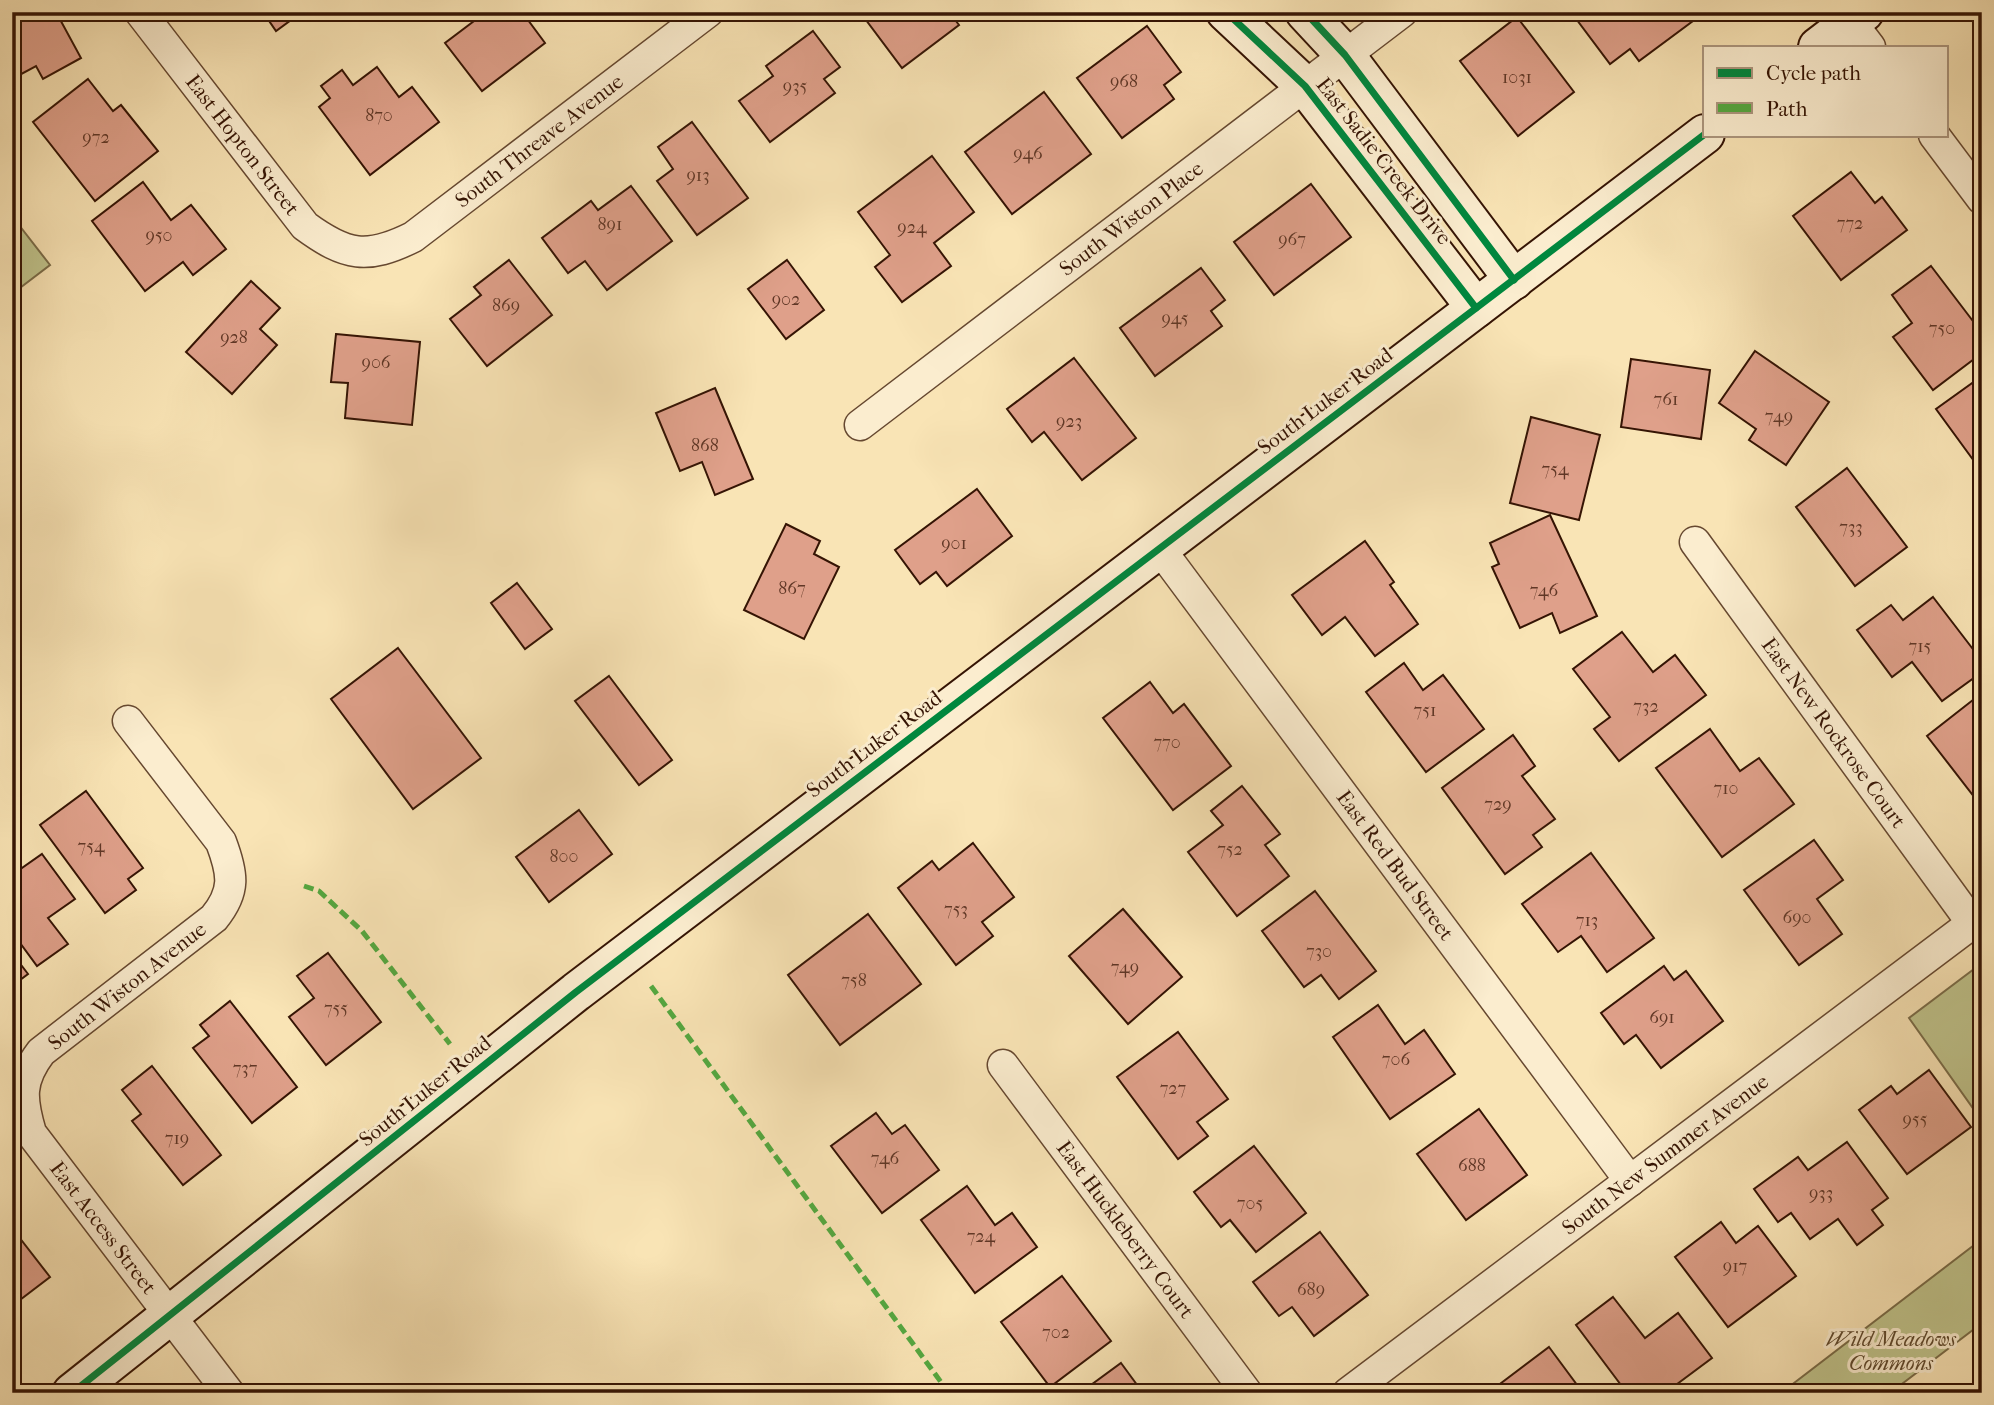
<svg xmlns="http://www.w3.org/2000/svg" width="1994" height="1405" viewBox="0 0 1994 1405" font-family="'IM FELL French Canon',serif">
<rect width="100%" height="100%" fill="#f9e4b5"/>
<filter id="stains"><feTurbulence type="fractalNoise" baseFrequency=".00286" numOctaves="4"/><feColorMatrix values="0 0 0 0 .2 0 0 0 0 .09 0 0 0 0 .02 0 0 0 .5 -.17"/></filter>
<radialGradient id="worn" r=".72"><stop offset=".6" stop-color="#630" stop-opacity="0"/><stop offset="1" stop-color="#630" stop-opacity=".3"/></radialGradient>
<g fill="#c0c48c" stroke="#7a6c48" stroke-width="2">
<path d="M12 216 50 265 12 294Z"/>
<path d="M1982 963V1121L1909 1018Z"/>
<path d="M1982 1239V1323L1890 1393H1781Z"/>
</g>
<g fill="#dfa08a" stroke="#351404" stroke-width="2">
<path d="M12 12H56L81 58 43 79 36 66 12 79Z"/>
<path d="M263 12H302L276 31Z"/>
<path d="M486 12H522L545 43 482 91 445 43Z"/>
<path d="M860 12H949L959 25 902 68Z"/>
<path d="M1571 12H1693L1697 18 1639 61 1630 49 1610 64Z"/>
<path d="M1517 17 1574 92 1518 136 1460 61Z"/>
<path d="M1147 26 1181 72 1164 85 1174 99 1122 138 1077 78Z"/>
<path d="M813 31 840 67 824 79 835 93 770 142 739 101 773 76 766 66Z"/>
<path d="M377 67 399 97 412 87 439 122 370 175 319 107 330 98 321 86 342 70 353 85Z"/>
<path d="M88 79 113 111 121 105 158 151 95 201 33 122Z"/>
<path d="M1044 92 1091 154 1012 214 965 152Z"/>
<path d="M692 122 748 198 697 235 657 181 673 169 658 147Z"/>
<path d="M932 156 974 212 934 243 951 266 902 302 875 267 890 255 858 212Z"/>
<path d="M1851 172 1875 203 1882 197 1907 230 1841 280 1793 216Z"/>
<path d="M143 182 171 220 191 205 226 249 193 275 183 262 145 291 92 221Z"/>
<path d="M1311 184 1351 237 1274 295 1234 242Z"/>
<path d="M631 186 672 241 607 290 585 261 568 273 542 238 591 201 598 210Z"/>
<path d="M509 260 552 315 487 366 450 319 481 295 474 287Z"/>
<path d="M787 260 824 310 786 339 748 289Z"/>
<path d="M1931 266 1982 333V353L1933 390 1893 337 1912 323 1892 295Z"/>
<path d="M1201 268 1225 300 1211 311 1222 326 1155 376 1120 328Z"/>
<path d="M251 281 280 308 260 329 277 345 232 394 186 352Z"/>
<path d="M336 334 420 342 412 425 345 418 348 383 331 382Z"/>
<path d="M1755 351 1829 402 1786 465 1749 440 1756 429 1719 403Z"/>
<path d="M1074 358 1136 438 1082 480 1044 432 1032 442 1007 409Z"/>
<path d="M1631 359 1710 370 1701 439 1621 427Z"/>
<path d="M1982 376V472L1936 409Z"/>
<path d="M715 388 753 479 715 495 702 462 680 471 656 413Z"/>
<path d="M1531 417 1600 435 1579 520 1510 503Z"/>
<path d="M1847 468 1907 547 1855 586 1796 507Z"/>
<path d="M977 489 1012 536 947 586 936 572 920 584 895 550Z"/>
<path d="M1550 515 1597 616 1560 633 1552 613 1520 628 1492 567 1499 564 1490 543Z"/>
<path d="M786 524 820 541 814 554 839 567 804 639 744 610Z"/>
<path d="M1365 541 1394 582 1390 585 1418 624 1375 656 1345 617 1322 635 1292 595Z"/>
<path d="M517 583 552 629 525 649 491 603Z"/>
<path d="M1933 597 1982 661V672L1942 701 1912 662 1892 677 1857 630 1891 605 1903 620Z"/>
<path d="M1622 632 1653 672 1675 655 1706 695 1619 761 1594 729 1610 717 1573 669Z"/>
<path d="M398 648 481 758 413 809 331 699Z"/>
<path d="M1404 663 1423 690 1443 675 1484 729 1426 772 1366 692Z"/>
<path d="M609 676 672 760 639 785 575 701Z"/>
<path d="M1150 682 1173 713 1184 704 1231 766 1173 810 1103 718Z"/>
<path d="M1978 696 1982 700V807L1927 736Z"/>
<path d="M1710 729 1740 771 1759 758 1794 804 1722 857 1656 768Z"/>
<path d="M1513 735 1535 766 1522 776 1555 819 1533 835 1542 847 1505 874 1442 788Z"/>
<path d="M1242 786 1280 834 1265 845 1289 876 1237 916 1188 852 1223 825 1211 811Z"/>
<path d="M86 791 143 868 128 879 136 890 105 913 40 825Z"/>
<path d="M579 810 612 854 549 902 516 857Z"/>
<path d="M1814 840 1843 880 1817 899 1842 934 1799 965 1744 890Z"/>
<path d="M973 843 1014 897 982 922 993 936 956 965 898 888 932 861 939 870Z"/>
<path d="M1591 853 1654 938 1607 972 1581 936 1558 952 1522 904Z"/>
<path d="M42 854 75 899 48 918 68 944 37 966 12 932V875Z"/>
<path d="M1315 891 1376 971 1339 999 1321 975 1304 987 1262 931Z"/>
<path d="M1123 909 1182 977 1128 1024 1069 956Z"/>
<path d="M868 914 921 984 840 1045 788 975Z"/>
<path d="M12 953 28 974 12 986Z"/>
<path d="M328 953 381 1022 326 1065 289 1017 314 998 297 976Z"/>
<path d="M1664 966 1674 980 1686 971 1723 1021 1661 1068 1636 1035 1624 1044 1601 1013Z"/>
<path d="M230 1001 297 1087 252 1123 193 1048 209 1036 200 1025Z"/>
<path d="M1378 1005 1405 1044 1424 1030 1455 1074 1390 1119 1333 1037Z"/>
<path d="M1178 1032 1228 1099 1197 1122 1208 1136 1178 1159 1117 1077Z"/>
<path d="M152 1066 221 1155 183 1185 132 1121 141 1114 122 1090Z"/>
<path d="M1929 1070 1971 1127 1907 1174 1859 1110 1891 1086 1897 1094Z"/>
<path d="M1479 1109 1527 1175 1466 1220 1417 1154Z"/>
<path d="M876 1113 892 1134 905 1125 939 1170 882 1213 831 1146Z"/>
<path d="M1847 1142 1888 1198 1872 1210 1883 1225 1857 1245 1838 1219 1810 1239 1791 1213 1778 1222 1754 1189 1798 1157 1808 1170Z"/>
<path d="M1254 1146 1306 1213 1256 1252 1230 1220 1221 1227 1194 1192Z"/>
<path d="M967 1186 995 1225 1012 1213 1037 1247 975 1293 921 1220Z"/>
<path d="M1721 1222 1736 1243 1758 1226 1796 1276 1728 1327 1675 1257Z"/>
<path d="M12 1228 50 1277 12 1306Z"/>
<path d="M1320 1232 1368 1295 1314 1336 1292 1307 1279 1316 1253 1282Z"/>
<path d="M1062 1276 1111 1341 1050 1387 1001 1322Z"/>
<path d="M1613 1297 1645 1338 1678 1313 1712 1358 1665 1393H1627L1576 1325Z"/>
<path d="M1549 1347 1583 1393H1488Z"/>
<path d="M1121 1363 1143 1393H1080Z"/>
</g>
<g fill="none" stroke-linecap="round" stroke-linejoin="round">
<defs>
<g id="street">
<path id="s1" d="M140 12 305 226C346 256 367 260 413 237L708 12"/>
<path d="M1851 22 1870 47"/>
<path d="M1934 135 1982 199"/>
<path id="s2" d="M860 425 1402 12"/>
<path id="s3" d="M1695 542 1972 923"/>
<path id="s4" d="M1160 549 1630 1181"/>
<path id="s5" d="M128 721 221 842C233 874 236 891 214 918L41 1052C19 1081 21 1099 31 1133L229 1393"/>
<path id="s6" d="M1003 1065 1247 1393"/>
<path id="s7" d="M1348 1393 1982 916"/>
</g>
<g id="secondary">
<path d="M1226 12 1305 86 1476 308"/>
<path d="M1305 12 1345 55 1514 280"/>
<path d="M1818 47 1864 12"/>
<path d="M72 1393 576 992 1705 134"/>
</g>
</defs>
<use href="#street" stroke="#664830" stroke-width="33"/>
<use href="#secondary" stroke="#351404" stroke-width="42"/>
<use href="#street" stroke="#fbedcf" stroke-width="30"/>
<use href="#secondary" stroke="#fbedcf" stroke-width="38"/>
<g stroke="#54a840" stroke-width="5" stroke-dasharray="10 5" stroke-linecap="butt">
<path d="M304 886 319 891 362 931 450 1044"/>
<path d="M651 986 949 1393"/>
</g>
<defs>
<g id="cycleway">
<path d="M1226 12 1305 86 1476 308"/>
<path d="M1305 12 1345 55 1514 280"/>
<path d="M72 1393 576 992 1705 134"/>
</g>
</defs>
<use href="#cycleway" stroke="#fbedcf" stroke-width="11"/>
<use href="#cycleway" stroke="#00873e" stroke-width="7"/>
</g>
<g text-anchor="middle" stroke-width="6" stroke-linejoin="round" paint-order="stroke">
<g font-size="18" fill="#603726">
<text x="1517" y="83">1031</text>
<text x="1124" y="87">968</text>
<text x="795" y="92">935</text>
<text x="379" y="121">870</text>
<text x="96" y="143">972</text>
<text x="1028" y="159">946</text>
<text x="698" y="181">913</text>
<text x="1850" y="229">772</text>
<text x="610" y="230">891</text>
<text x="912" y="233">924</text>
<text x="159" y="241">950</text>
<text x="1292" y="245">967</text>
<text x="786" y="305">902</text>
<text x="506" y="311">869</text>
<text x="1175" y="324">945</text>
<text x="1942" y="334">750</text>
<text x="234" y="343">928</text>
<text x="376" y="368">906</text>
<text x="1666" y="405">761</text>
<text x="1779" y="422">749</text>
<text x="1069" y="427">923</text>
<text x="705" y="451">868</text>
<text x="1555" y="475">754</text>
<text x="1851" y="533">733</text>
<text x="954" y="549">901</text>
<text x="792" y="594">867</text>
<text x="1544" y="596">746</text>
<text x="1920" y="652">715</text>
<text x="1646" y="712">732</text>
<text x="1425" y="716">751</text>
<text x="1167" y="748">770</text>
<text x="1726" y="794">710</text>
<text x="1498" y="810">729</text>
<text x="91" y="852">754</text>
<text x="1230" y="855">752</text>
<text x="564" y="862">800</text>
<text x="956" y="915">753</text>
<text x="1797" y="923">690</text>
<text x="1587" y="926">713</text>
<text x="1319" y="957">730</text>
<text x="1125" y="973">749</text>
<text x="854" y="986">758</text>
<text x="336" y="1014">755</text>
<text x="1662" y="1023">691</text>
<text x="1396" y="1065">706</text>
<text x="245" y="1074">737</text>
<text x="1173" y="1094">727</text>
<text x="1915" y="1125">955</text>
<text x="177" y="1144">719</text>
<text x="885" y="1164">746</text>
<text x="1472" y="1171">688</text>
<text x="1821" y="1199">933</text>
<text x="1250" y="1209">705</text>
<text x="981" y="1242">724</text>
<text x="1735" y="1272">917</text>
<text x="1311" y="1295">689</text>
<text x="1056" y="1338">702</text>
</g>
<g font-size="21" fill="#351404" stroke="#fbedcf">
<text dy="7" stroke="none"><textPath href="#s1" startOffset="546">South Threave Avenue</textPath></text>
<text dy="7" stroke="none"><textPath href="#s1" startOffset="168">East Hopton Street</textPath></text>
<text transform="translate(1384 161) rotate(52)" y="7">East Sadie Creek Drive</text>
<text dy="7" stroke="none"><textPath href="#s2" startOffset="341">South Wiston Place</textPath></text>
<text transform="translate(1325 401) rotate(-37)" y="7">South Luker Road</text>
<text dy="7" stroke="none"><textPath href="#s3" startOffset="236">East New Rockrose Court</textPath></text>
<text transform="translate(874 744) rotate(-37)" y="7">South Luker Road</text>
<text dy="7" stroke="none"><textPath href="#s4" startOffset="394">East Red Bud Street</textPath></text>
<text transform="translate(127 986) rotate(-38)" y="7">South Wiston Avenue</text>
<text transform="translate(425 1091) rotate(-39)" y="7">South Luker Road</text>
<text dy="7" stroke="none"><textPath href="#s7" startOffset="397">South New Summer Avenue</textPath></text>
<text dy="7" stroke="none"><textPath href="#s5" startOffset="658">East Access Street</textPath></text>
<text dy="7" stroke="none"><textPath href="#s6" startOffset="205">East Huckleberry Court</textPath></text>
</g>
<g font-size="21" font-style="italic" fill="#5f492d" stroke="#fbedcf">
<text x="1891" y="1346">Wild Meadows<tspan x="1891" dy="24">Commons</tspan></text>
</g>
</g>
<rect width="1994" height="1405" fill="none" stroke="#f9e4b5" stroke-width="42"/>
<rect x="14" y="14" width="1966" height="1377" fill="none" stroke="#351404" stroke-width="3.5"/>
<rect x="21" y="21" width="1952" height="1363" fill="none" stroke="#351404" stroke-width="2"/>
<rect x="1703" y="46" width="245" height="91" fill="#fbedcf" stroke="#ac967e" stroke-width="2"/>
<rect x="1717" y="68" width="35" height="10" fill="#00873e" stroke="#ac967e" stroke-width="2"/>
<text x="1766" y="80" font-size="21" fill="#351404">Cycle path</text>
<rect x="1717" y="103" width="35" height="10" fill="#54a840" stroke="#ac967e" stroke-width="2"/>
<text x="1766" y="116" font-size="21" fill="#351404">Path</text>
<rect width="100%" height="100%" filter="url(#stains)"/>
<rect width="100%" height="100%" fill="url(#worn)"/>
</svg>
